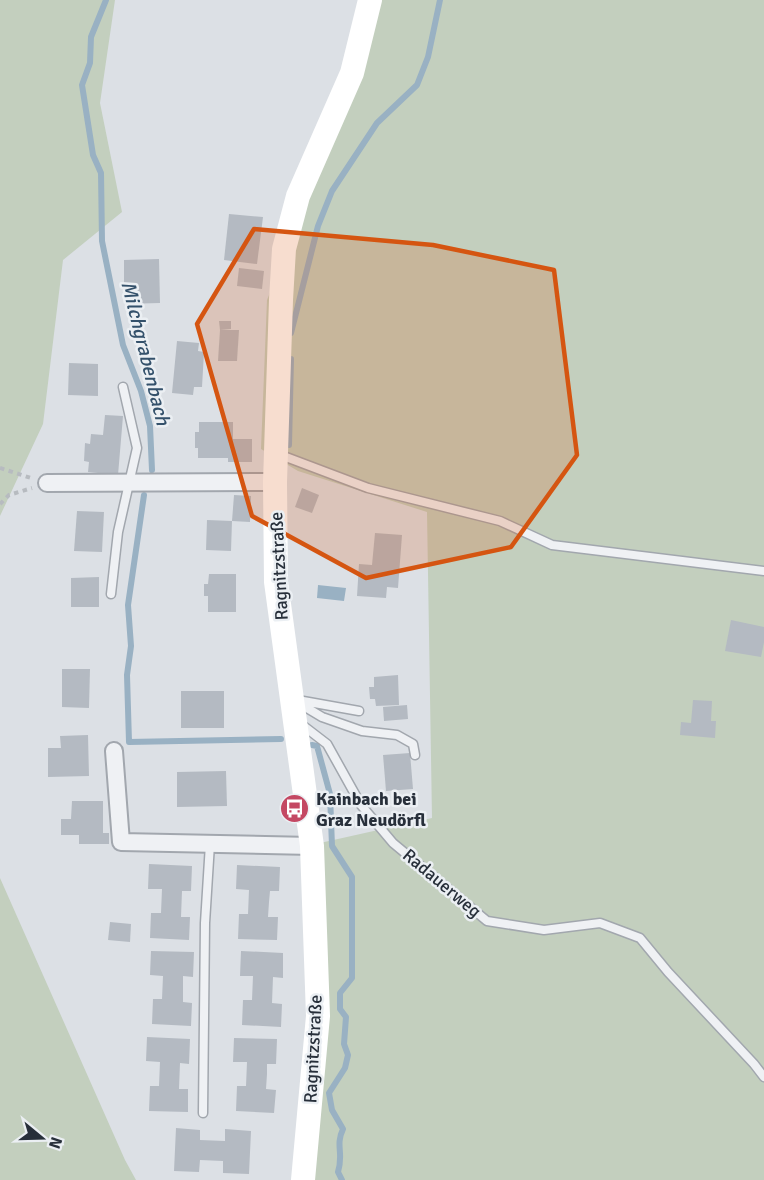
<svg xmlns="http://www.w3.org/2000/svg" width="764" height="1180" viewBox="0 0 764 1180" font-family="Signika,sans-serif">
<rect width="100%" height="100%" fill="#dce0e5"/>
<g fill="#c3cfbe">
<path d="M0 0H115L100 103 122 212 63 260 43 424 0 516Z"/>
<path d="M378 0H764V1180H292L310 995 302 847 432 818 427 512 298 471 261 449 267 300 306 204Z"/>
<path d="M0 878 125 1160 136 1180H0Z"/>
</g>
<path fill="#99b1c3" d="M318 585 346 588 344 601 317 598Z"/>
<g fill="none" stroke-linecap="round" stroke-linejoin="round">
<g stroke="#99b1c3" stroke-width="6">
<path d="M106 0 91 37 90 63 82 85 93 155 101 173 102 241 123 345 141 391 150 426 152 470"/>
<path d="M291 333 318 226 332 191 377 123 417 85 428 57 440 0"/>
<path d="M289 445 291 359"/>
<path d="M144 495 128 605 131 646 127 675 129 742 281 739"/>
<path d="M312 745 317 746 330 794 332 846 352 877V978L340 993V1009L346 1017 344 1044 348 1055 345 1068 329 1093 332 1110 343 1129C335 1146 344 1153 338 1172L342 1180"/>
</g>
</g>
<g fill="#b4bac2">
<path d="M229 214 263 217 257 264 224 260Z"/>
<path d="M159 259 160 303 124 304V260Z"/>
<path d="M239 268 264 271 262 289 237 286Z"/>
<path d="M219 321H231V329L220 330Z"/>
<path d="M220 330H239L237 361H218Z"/>
<path d="M177 341 199 343 198 351 204 352 202 387H194L193 395 172 393Z"/>
<path d="M69 363 98 364V396L68 395Z"/>
<path d="M105 415 123 416 118 475 88 472 89 462 84 461 85 443 90 444 91 434 103 435Z"/>
<path d="M199 422H233V439H252V462H228V458H198V448H195V432H199Z"/>
<path d="M302 488 319 495 312 513 295 507Z"/>
<path d="M234 495 251 496 250 522 232 521Z"/>
<path d="M77 511 104 512 102 552 74 551Z"/>
<path d="M207 520 232 521 231 551 206 550Z"/>
<path d="M375 533 402 535 398 588 387 587 386 598 357 596 359 564 372 565Z"/>
<path d="M209 574H236V612H208V596H204V584H208Z"/>
<path d="M99 577V607H71V578Z"/>
<path d="M731 620 764 627V642L761 657 725 651Z"/>
<path d="M62 669H90L89 708 62 707Z"/>
<path d="M398 675 399 705 376 706 375 699H370L369 687H374V677Z"/>
<rect x="181" y="691" width="43" height="37"/>
<path d="M693 700 712 701 711 721H716L715 738 680 735 681 722 691 723Z"/>
<path d="M407 705 408 719 384 721 383 707Z"/>
<path d="M88 735 89 776 48 777V748H61L60 736Z"/>
<path d="M410 753 413 789 386 791 383 755Z"/>
<path d="M226 771 227 806 177 807V772Z"/>
<path d="M72 801H103V833H109V844H79V835H61V819H71Z"/>
<path d="M149 864 192 866 191 891H182L181 917H190L189 940 150 938 151 913H161L162 889H148Z"/>
<path d="M237 865 280 867 279 891H270L269 902 268 917H278L277 940 238 939 239 914H248L249 890 236 889Z"/>
<path d="M110 922 131 924 130 942 108 940Z"/>
<path d="M151 951 194 952 193 977 183 976V1002L192 1003 191 1026 152 1024 153 999H162L163 976 150 975Z"/>
<path d="M241 951 283 953V978L273 977 272 1003 282 1004 281 1027 242 1025 243 1000H252L253 976H240Z"/>
<path d="M147 1037 190 1039 189 1064 180 1063 179 1089H188V1112L149 1111 150 1086H159L160 1062 146 1061Z"/>
<path d="M234 1038 277 1039 276 1064H267V1074L266 1089 276 1090 274 1113 236 1111 237 1086H246L247 1062H233Z"/>
<path d="M176 1128 200 1130V1140L225 1141V1129L251 1131 249 1174 223 1173V1161L200 1160 199 1172 174 1171Z"/>
</g>
<g fill="none" stroke-linecap="round" stroke-linejoin="round">
<defs>
<g id="service">
<path d="M278 454 368 488 500 521 552 545 764 571"/>
<path d="M111 594 118 532 137 448 123 387"/>
<path d="M359 711 292 699 322 717 362 731 397 735 413 744 415 755"/>
<path d="M301 724 327 744 361 805 393 843 487 921 544 930 600 923 640 938 668 972 754 1064 764 1077"/>
<path d="M203 1113 205 923 210 844"/>
</g>
<g id="minor">
<path d="M47 483 275 482"/>
<path d="M114 751 121 842 312 846"/>
</g>
</defs>
<use href="#service" stroke="#a2a7ae" stroke-width="11"/>
<use href="#minor" stroke="#a2a7ae" stroke-width="20"/>
<g stroke="#b7bbc0" stroke-width="4" stroke-dasharray="4.5 4.5" stroke-linecap="butt">
<path d="M0 468 31 478"/>
<path d="M0 504 9 495 32 488"/>
</g>
<use href="#service" stroke="#eff1f4" stroke-width="8"/>
<use href="#minor" stroke="#eff1f4" stroke-width="16"/>
<path stroke="#fff" stroke-width="24" d="M303 1180 318 1016 312 846 276 582 275 482 281 300 284 249 298 196 352 73 370 0"/>
</g>
<path fill="#d55511" fill-opacity="0.2" stroke="#d55511" stroke-width="4.5" stroke-linejoin="round" d="M254 229 433 245 554 270 577 455 511 547 366 578 252 516 197 324Z"/>
<defs>
<symbol id="bus-disc" viewBox="-11 -11 22 22"><circle r="9.5" fill="#c44863" stroke="#ebeff3"/><path d="M-5-6H5V4H4V6H2V4H-2V6H-4V4H-5ZM-3.5-4V0h7V-4ZM-3.5 1.2v1.5H-2V1.2ZM2 1.2v1.5H3.5V1.2Z" fill="#fff"/></symbol>
</defs>
<g fill-rule="evenodd">
<use href="#bus-disc" x="278" y="792" width="33" height="33"/>
</g>
<g text-anchor="middle" stroke-width="5" stroke-linejoin="round" paint-order="stroke">
<g font-size="18" fill="#272f3a" stroke="#ebeff3">
<text transform="translate(279 566) rotate(-93)" y="6">Ragnitzstraße</text>
<text transform="translate(442 883) rotate(40)" y="6">Radauerweg</text>
<text transform="translate(313 1049) rotate(-87)" y="6">Ragnitzstraße</text>
</g>
<g font-size="18" font-weight="bold" fill="#272f3a" stroke="#ebeff3" text-anchor="start">
<text x="316" y="805">Kainbach bei<tspan x="316" dy="21">Graz Neudörfl</tspan></text>
</g>
<g font-size="20" font-style="italic" fill="#34516b" stroke="#ebeff3">
<text transform="translate(146 353) rotate(76)" y="7">Milchgrabenbach</text>
</g>
</g>
<g transform="translate(42 1138) rotate(109)" stroke="#ebeff3" stroke-width="4.5" paint-order="stroke">
<path d="M0-4.5L10 22L0 15L-10 22Z" fill="#272f3a"/>
<text y="-9" font-size="16" font-weight="bold" text-anchor="middle" fill="#272f3a">N</text>
</g>
</svg>
